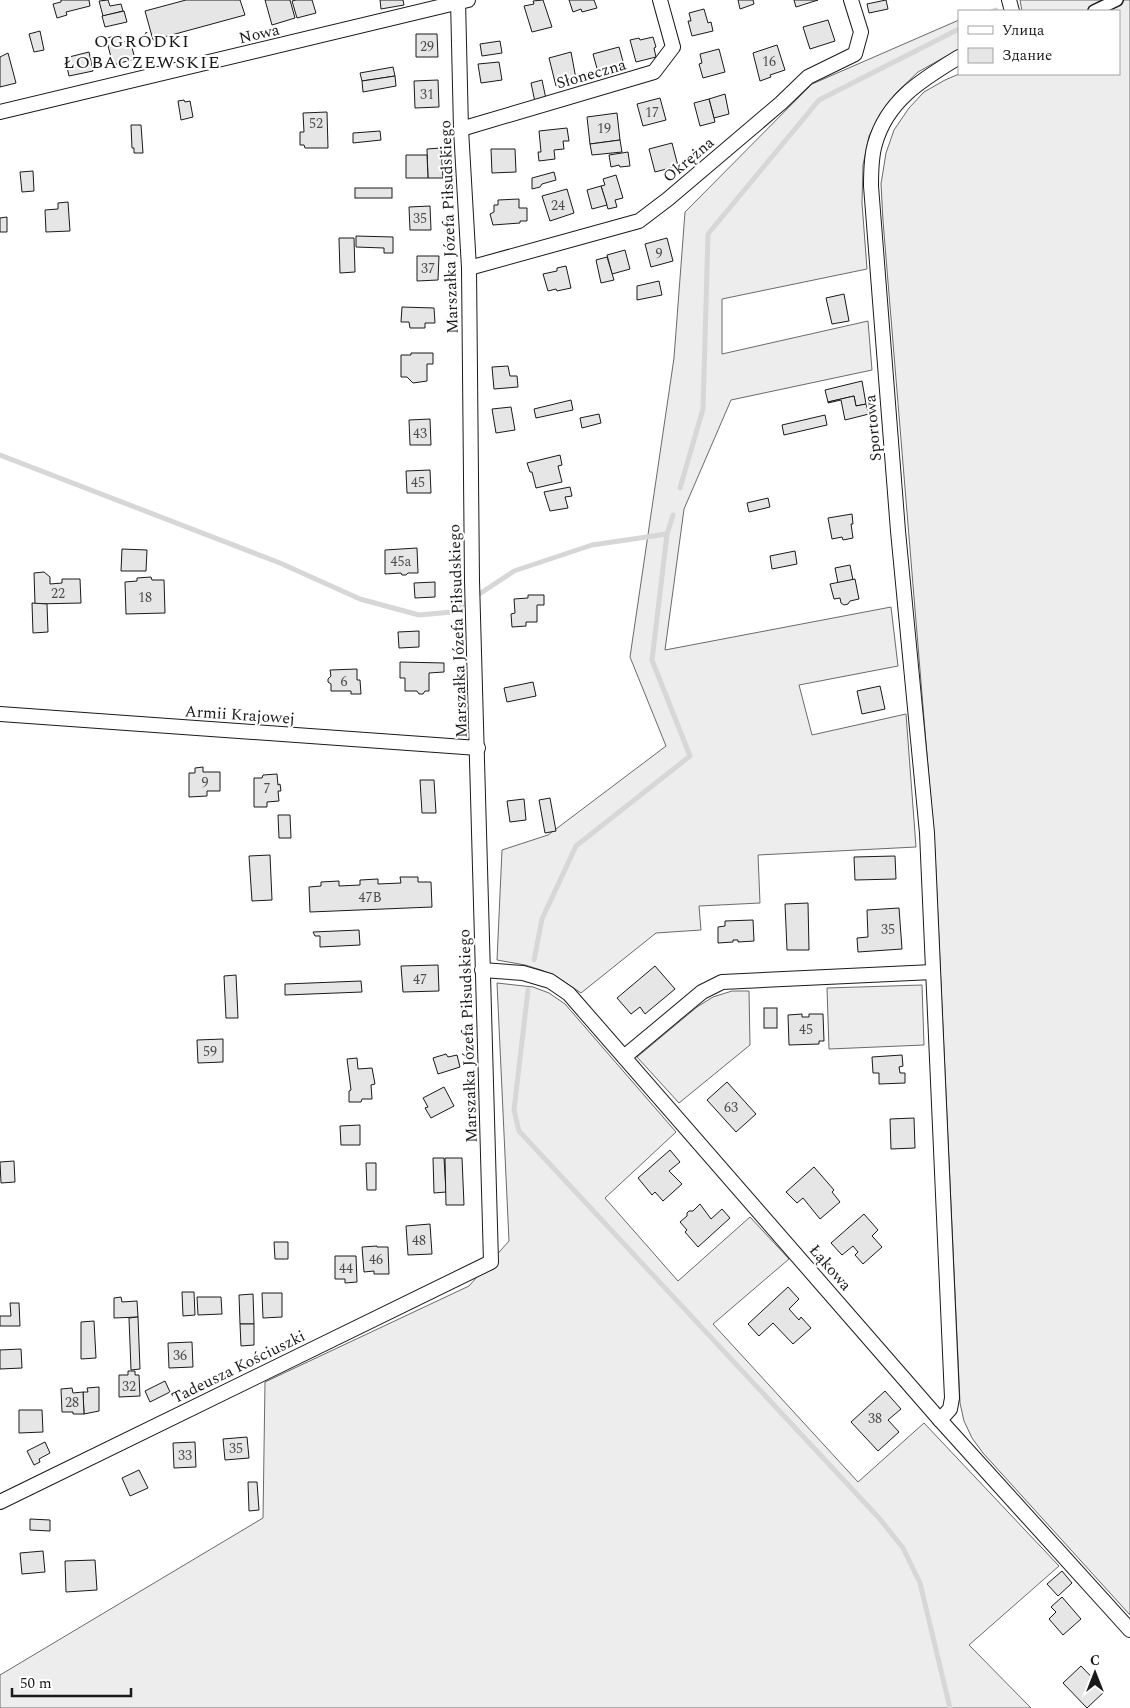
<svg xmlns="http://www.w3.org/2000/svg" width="1130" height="1708" viewBox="0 0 1130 1708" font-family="Spectral,serif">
<rect width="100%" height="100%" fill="#fff"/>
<g fill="#ededed" stroke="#6a6a6a">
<path d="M1020 0H1130V1615L983 1453 972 1438 964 1421 960 1403 935 852 883 221 881 184 886 153 894 130 909 108 924 92 945 80 959 74H1119V11H1022Z"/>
<path d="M959 20V49L918 72 897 92 881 113 869 136 863 165 862 203 867 269 722 299V354L868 321 872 370 731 400 684 509 665 650 891 607 898 666 799 685 812 735 906 714 916 847 758 855 760 903 699 906 701 930 656 933 581 993 556 976 541 970 525 965 497 960 502 850 548 835 666 746 630 657 674 358 685 212 812 84Z"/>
<path d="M497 983 533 987 549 993 565 1004 676 1132 605 1198 678 1281 750 1217 789 1259 713 1324 858 1482 924 1423 1059 1566 969 1645 1031 1708H0V1675L263 1518 265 1382 469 1286 509 1241Z"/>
<path d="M922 985 924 1045 829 1049 827 988Z"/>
<path d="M732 991H749L750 1045 679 1103 637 1057 697 1007 713 997Z"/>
</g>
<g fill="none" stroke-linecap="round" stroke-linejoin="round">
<g stroke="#d7d7d7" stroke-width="5">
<path d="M993 11 996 10"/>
<path d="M0 455 280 563 360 599 419 615 452 612 514 571 592 545 667 534"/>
<path d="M680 488 703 409 708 234 819 100 959 29"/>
<path d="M534 960 542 919 576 846 690 756 652 660 667 534 673 515"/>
<path d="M528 990 514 1110 519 1131 879 1518 903 1548 920 1583 950 1708"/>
</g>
</g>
<g fill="#e6e6e6" stroke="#1a1a1a">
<path d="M61 0H89L90 6 66 12 67 15 57 18 53 4 61 2Z"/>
<path d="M108 0 110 6 121 4 123 11 103 16 99 1Z"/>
<path d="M186 0H240L245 15 153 40 145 11Z"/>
<path d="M265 0H290L295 18 272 25Z"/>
<path d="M296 0H312L316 13 297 18 292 1Z"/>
<path d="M380 0H403L404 5 381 9Z"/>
<path d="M543 0 552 27 532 32 524 6 534 4 533 1Z"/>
<path d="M569 0H594L597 8 582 12 581 9 573 12Z"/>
<path d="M738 0H753L754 4 740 9Z"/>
<path d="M794 0H818L796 7Z"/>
<path d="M886 0 888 9 869 13 867 4Z"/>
<path d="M704 9 708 23 711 22 713 31 692 36 688 21H691L689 13Z"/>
<path d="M124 11 127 22 105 27 102 16Z"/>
<path d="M828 20 835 41 810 49 803 27Z"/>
<path d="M40 31 44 50 34 52 29 34Z"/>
<path d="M416 34H437L438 57H416Z"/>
<path d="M121 35 123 42 130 40 135 59 113 65 106 38Z"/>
<path d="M653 37 656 47 654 48 656 57 636 62 630 40 639 38 640 40Z"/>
<path d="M500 41 502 53 482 56 480 44Z"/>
<path d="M777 45 785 70 770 75 771 77 760 81 753 53Z"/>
<path d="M619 47 624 65 598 72 593 54Z"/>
<path d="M719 49 725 72 703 78 699 64 702 63 700 54Z"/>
<path d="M89 52 93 71 69 76 65 58Z"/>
<path d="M571 52 576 79 568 81V83L556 86 549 58Z"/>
<path d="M8 53 16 83 0 87V57Z"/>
<path d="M499 62 502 80 481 83 478 64Z"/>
<path d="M393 67 395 76 362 81 360 73Z"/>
<path d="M395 76 396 86 363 92 362 81Z"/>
<path d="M438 80 439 107 415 108 414 81Z"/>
<path d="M542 80 546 99 535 102 531 83Z"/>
<path d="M725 94 729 114 714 118 709 99Z"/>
<path d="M660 98 666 120 643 126 637 104Z"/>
<path d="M709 99 715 122 700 126 694 103Z"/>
<path d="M184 100 185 102 190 101 193 117 181 120 178 101Z"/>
<path d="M327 112 328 148H305L304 145H300V132H304L303 113Z"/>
<path d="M617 113 620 140 590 144 587 117Z"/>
<path d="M131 125H141L143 153H134V148H132Z"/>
<path d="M567 128 569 141H563L564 149 554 150 555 159 539 161 538 152H541L539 131Z"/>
<path d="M380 131 381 140 353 143V133Z"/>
<path d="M620 140 622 152 592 155 590 144Z"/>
<path d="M672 143 678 166 655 172 649 149Z"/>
<path d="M441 148 443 178H428L427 149Z"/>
<path d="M491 149H515L516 172 492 173Z"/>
<path d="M628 152 630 166 620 167 619 165 611 167 609 155Z"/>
<path d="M406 155H427L428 178H406Z"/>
<path d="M33 171 34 191 22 192 20 172Z"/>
<path d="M554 172 556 180 542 184 540 187 532 189V178Z"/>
<path d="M616 175 623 198 615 200 617 207 608 209 601 186 605 185 603 179Z"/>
<path d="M601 186 607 205 592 209 587 190Z"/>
<rect x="355" y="188" width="37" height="10"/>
<path d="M567 189 574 213 550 221 542 196Z"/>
<path d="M519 199V208H527V221H520V223L493 225 490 214 494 212V205H498V200Z"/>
<path d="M68 202 70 231 46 232 45 210 58 209V203Z"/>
<path d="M430 206 431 230H410L409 207Z"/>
<path d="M7 217V232H0V218Z"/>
<path d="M356 236 393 237V253H384V248L356 247Z"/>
<path d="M339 238H354L355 272 340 273Z"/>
<path d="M667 238 673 261 651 267 645 244Z"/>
<path d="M625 250 630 269 612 274 607 255Z"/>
<path d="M417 256H439L438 280 417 281Z"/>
<path d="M607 257 614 280 601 283 596 260Z"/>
<path d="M566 266 571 288 557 291 556 289 548 291 543 274 557 271V268Z"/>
<path d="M659 281 662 295 637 300V286Z"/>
<path d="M844 294 849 321 832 324 826 298Z"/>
<path d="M402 307 434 308 435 323H425V328H410L409 322H401Z"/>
<path d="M411 353H433V364H427V381L413 383 407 377H401V355H411Z"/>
<path d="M508 366 510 376H517L518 387 494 389 492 367Z"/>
<path d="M862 381 866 404 856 406 854 396 828 402 825 390Z"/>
<path d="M854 396 856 406 866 404 869 414 845 420 841 400 828 403V402Z"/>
<path d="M571 400 573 410 536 418 534 409Z"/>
<path d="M511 407 515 430 496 433 492 409Z"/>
<path d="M599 414 601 423 582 428 580 418Z"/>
<path d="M825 415 827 425 784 435 782 425Z"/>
<path d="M430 419 431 445H410L409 420Z"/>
<path d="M560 455 562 465 558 466 562 482 536 488 532 472H530L527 463Z"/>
<path d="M430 470 431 493H407L406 471Z"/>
<path d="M570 487 572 496 565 497 568 508 550 511 544 492Z"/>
<path d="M768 498 770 507 749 512 747 503Z"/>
<path d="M852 514 853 524H851L853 538 843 540 842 537 832 539 828 518Z"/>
<path d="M417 548 418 573H408L406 575H402L401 573 385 574V550Z"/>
<path d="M122 549 147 550 146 571H121Z"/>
<path d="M795 551 797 564 772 569 770 556Z"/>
<path d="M850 565 853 580 838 583 835 568Z"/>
<path d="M44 572 50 577V584L62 583V579H80L81 603 35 604 34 573Z"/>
<path d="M151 577 152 580H164L165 613 126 614 125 582 137 581V578Z"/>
<path d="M855 579 859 599 850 601 848 604 844 605 841 603 840 598 834 599 830 584Z"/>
<path d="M435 582V597L415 598 414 583Z"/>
<path d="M528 595H544V605H537V622H526V626L512 627 511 614 515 613 514 599 528 598Z"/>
<path d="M32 603 47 604 48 632 33 633Z"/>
<path d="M419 631V647L399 648 398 632Z"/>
<path d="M400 662 444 663V672L429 673V691H425L423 694H419L417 691H405V678H400Z"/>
<path d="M357 669V680H360L361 694H351V691H331V684L328 682V679L331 676 330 670Z"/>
<path d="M533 682 536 696 507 702 504 688Z"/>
<path d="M880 686 885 709 862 714 857 691Z"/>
<path d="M203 767V772H220V791H207V796L189 797V773H195V768Z"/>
<path d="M277 774 278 785 280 784 281 791H278L279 801 267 802V807H254V778H262L263 775Z"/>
<path d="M420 780H434L436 813H422Z"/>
<path d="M550 798 556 831 545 833 539 800Z"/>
<path d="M524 799 526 820 510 822 507 801Z"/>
<path d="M278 815H290L291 838H279Z"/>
<path d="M270 855 272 900 252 901 249 856Z"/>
<path d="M895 856 896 879 855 880 854 857Z"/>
<path d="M400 877H418V882H431L432 907 310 912 309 887 321 886V882L339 881V886L360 885V880L378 879V884L401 883Z"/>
<path d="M808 903 809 950H787L785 904Z"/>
<path d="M899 908 902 949 858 952 857 938 868 937 867 910Z"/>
<path d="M753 920 754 941 738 942V940H733V942L718 943V927L725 926V921Z"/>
<path d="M359 930 360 945 320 947V936H315L313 932Z"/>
<path d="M438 965 439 991 403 992 401 966Z"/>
<path d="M655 966 675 989 645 1014 640 1007 631 1014 617 998Z"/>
<path d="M236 975 238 1018H226L224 976Z"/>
<path d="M361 981 362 992 285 995V984Z"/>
<rect x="764" y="1008" width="13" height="20"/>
<path d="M802 1014V1017H809V1014H823L824 1041H819V1044L789 1045 788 1015Z"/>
<path d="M223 1039V1062L198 1063 197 1040Z"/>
<path d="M446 1054 448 1057 457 1055 460 1067 438 1074 433 1058Z"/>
<path d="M902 1055 903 1066 899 1067 900 1073H905V1083L879 1084V1073H873L872 1057Z"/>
<path d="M357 1058 358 1069 372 1068 375 1084 371 1085 372 1099H362L361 1102H349V1091L351 1090 347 1059Z"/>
<path d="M727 1082 756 1114 736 1132 707 1100Z"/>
<path d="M444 1087 454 1106 431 1118 425 1108 428 1107 423 1098Z"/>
<path d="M914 1118 915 1148 891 1149 890 1119Z"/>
<path d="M360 1125V1145H341L340 1126Z"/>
<path d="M670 1150 680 1162 669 1171 682 1184 663 1201 655 1192 652 1195 638 1178Z"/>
<path d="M433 1158H444L446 1192 434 1193Z"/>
<path d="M445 1158H462L464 1205H446Z"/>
<path d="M14 1161 15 1182 1 1183 0 1162Z"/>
<path d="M366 1163H376V1190H367Z"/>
<path d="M814 1167 834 1190 832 1192 840 1202 820 1219 803 1198 797 1203 786 1192Z"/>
<path d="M700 1204 711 1219 722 1209 730 1218 698 1247 685 1232 687 1230 680 1222 687 1216V1213L689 1211H693Z"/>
<path d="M864 1214 878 1230 872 1236 882 1247 863 1264 855 1255 858 1252 853 1246 842 1255 831 1243Z"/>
<path d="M430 1224 432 1254 408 1255 406 1226Z"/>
<path d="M274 1242H288V1259H275Z"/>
<path d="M377 1246V1247H388L389 1274H374V1271L364 1272 362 1247Z"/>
<path d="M335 1256H356L357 1282 345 1283V1279H335Z"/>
<path d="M788 1287 799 1299 789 1309 799 1320 801 1317 811 1328 793 1344 773 1323 759 1336 748 1324Z"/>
<path d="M182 1292H194L195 1315 183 1316Z"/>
<path d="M262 1293H282V1317L263 1318Z"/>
<path d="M253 1294 254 1324H240L239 1295Z"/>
<path d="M121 1297 122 1302 137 1301 138 1317 114 1318V1298Z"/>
<path d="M197 1297H221L222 1314 198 1315Z"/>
<path d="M10 1303H19L20 1326H0V1316H11Z"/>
<path d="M138 1317 140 1369 131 1370 129 1318Z"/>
<path d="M94 1321 96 1358 81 1359V1322Z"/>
<path d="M240 1324H254V1345L241 1346Z"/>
<path d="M192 1342 193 1367 169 1368 168 1343Z"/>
<path d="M21 1349 22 1368 0 1369V1350Z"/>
<path d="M128 1371H135V1375H139L140 1396 119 1397V1375H128Z"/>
<path d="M165 1381 170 1392 150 1402 145 1391Z"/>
<path d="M99 1387V1411L84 1414 83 1392H88L87 1388Z"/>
<path d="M72 1388 73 1393 83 1392 84 1414H73V1412H62L61 1389Z"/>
<path d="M885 1391 901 1409 888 1420 899 1432 878 1451 851 1422Z"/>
<path d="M19 1410H42L43 1432 19 1433Z"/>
<path d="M247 1437 249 1458 225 1460 223 1439Z"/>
<path d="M45 1442 50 1453 39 1459 40 1462 34 1465 27 1451Z"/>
<path d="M195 1442 196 1467 174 1468 173 1443Z"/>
<path d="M139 1470 148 1488 130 1496 122 1478Z"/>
<path d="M248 1482H257L259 1510 249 1511Z"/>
<path d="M30 1519 50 1520V1531L30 1530Z"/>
<path d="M43 1551 45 1572 22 1574 20 1553Z"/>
<path d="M95 1560 97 1590 66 1592 65 1561Z"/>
<path d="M1062 1571 1072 1583 1058 1596 1047 1584Z"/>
<path d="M1062 1597 1081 1619 1063 1635 1049 1619 1056 1612 1051 1607Z"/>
<path d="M1081 1666 1105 1691 1087 1708 1063 1683Z"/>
</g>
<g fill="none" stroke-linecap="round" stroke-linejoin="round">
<defs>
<path id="pedestrian" d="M1094 11 1117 0"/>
<g id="minor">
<path d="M1009 0 1012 11"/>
<path d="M0 112 468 0"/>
<path d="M461 129 654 72 673 47 660 0"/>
<path d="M469 268 639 221 668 199 781 103 808 77 855 54 861 32 851 0"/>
<path d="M0 714 478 748"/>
<path d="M482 970 523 973 550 981 569 994 940 1420 1130 1630"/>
<path d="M624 1057 702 992 722 982 933 972"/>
<path d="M940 1420 950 1409 952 1398 927 833 898 531 871 186C871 172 871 157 875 144 887 100 923 79 959 57"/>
<path d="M0 1502 491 1262 472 581 469 268 461 129 458 0"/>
</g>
</defs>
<use href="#pedestrian" stroke="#1a1a1a" stroke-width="14"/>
<use href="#minor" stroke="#1a1a1a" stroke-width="16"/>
<use href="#pedestrian" stroke="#fff" stroke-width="11"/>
<use href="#minor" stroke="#fff" stroke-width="14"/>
</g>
<g text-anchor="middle" stroke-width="4" stroke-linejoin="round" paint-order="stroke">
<g font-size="14" fill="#4d4d4d">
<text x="427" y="51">29</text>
<text x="769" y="66">16</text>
<text x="427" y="99">31</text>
<text x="652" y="117">17</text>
<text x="316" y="128">52</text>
<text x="604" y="133">19</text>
<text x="558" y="210">24</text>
<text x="420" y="223">35</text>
<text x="659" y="258">9</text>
<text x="428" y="273">37</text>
<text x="420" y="438">43</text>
<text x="418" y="487">45</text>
<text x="401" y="566">45a</text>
<text x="58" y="598">22</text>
<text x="145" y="602">18</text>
<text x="344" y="686">6</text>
<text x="205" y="787">9</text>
<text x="267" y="793">7</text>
<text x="370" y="902">47B</text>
<text x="888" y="934">35</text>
<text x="420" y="984">47</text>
<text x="806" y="1034">45</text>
<text x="210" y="1056">59</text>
<text x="731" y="1112">63</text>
<text x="419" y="1245">48</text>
<text x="376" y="1264">46</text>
<text x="346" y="1273">44</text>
<text x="180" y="1360">36</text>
<text x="129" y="1391">32</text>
<text x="72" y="1407">28</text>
<text x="875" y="1423">38</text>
<text x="236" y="1453">35</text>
<text x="185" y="1460">33</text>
</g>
<g font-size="16" fill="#1a1a1a" stroke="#fff">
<text transform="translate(259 33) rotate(-13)" y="6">Nowa</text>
<text transform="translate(591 73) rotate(-16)" y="6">Słoneczna</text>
<text transform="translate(688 159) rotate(-40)" y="6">Okrężna</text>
<text transform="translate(448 227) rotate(-92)" y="6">Marszałka Józefa Piłsudskiego</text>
<text transform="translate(872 428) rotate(-95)" y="6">Sportowa</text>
<text transform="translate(457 631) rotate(-92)" y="6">Marszałka Józefa Piłsudskiego</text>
<text transform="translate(240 714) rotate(4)" y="6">Armii Krajowej</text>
<text transform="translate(467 1036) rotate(-92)" y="6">Marszałka Józefa Piłsudskiego</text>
<text transform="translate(831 1267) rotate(49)" y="6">Łąkowa</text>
<text transform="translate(238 1366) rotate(-26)" y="6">Tadeusza Kościuszki</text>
</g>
<g font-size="18" letter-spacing="1" fill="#1a1a1a" stroke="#fff">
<text x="142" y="47">OGRÓDKI<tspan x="142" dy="21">ŁOBACZEWSKIE</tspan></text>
</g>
</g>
<rect x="958" y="10" width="162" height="65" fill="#ffffff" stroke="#a3a3a3"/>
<rect x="968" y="26" width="25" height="8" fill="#ffffff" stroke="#a3a3a3"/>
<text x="1002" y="35" font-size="15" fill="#1a1a1a">Улица</text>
<rect x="968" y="48" width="25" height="15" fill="#e6e6e6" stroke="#a3a3a3"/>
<text x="1002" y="60" font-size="15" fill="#1a1a1a">Здание</text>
<g transform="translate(1095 1673)" stroke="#ffffff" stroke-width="4" paint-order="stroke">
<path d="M0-4L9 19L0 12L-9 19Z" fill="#1a1a1a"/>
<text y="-8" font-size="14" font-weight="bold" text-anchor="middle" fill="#1a1a1a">С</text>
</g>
<path d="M12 1688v8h119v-8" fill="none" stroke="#1a1a1a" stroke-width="2.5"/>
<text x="20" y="1688" font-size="15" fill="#1a1a1a" stroke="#ffffff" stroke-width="4" paint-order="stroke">50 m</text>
</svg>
